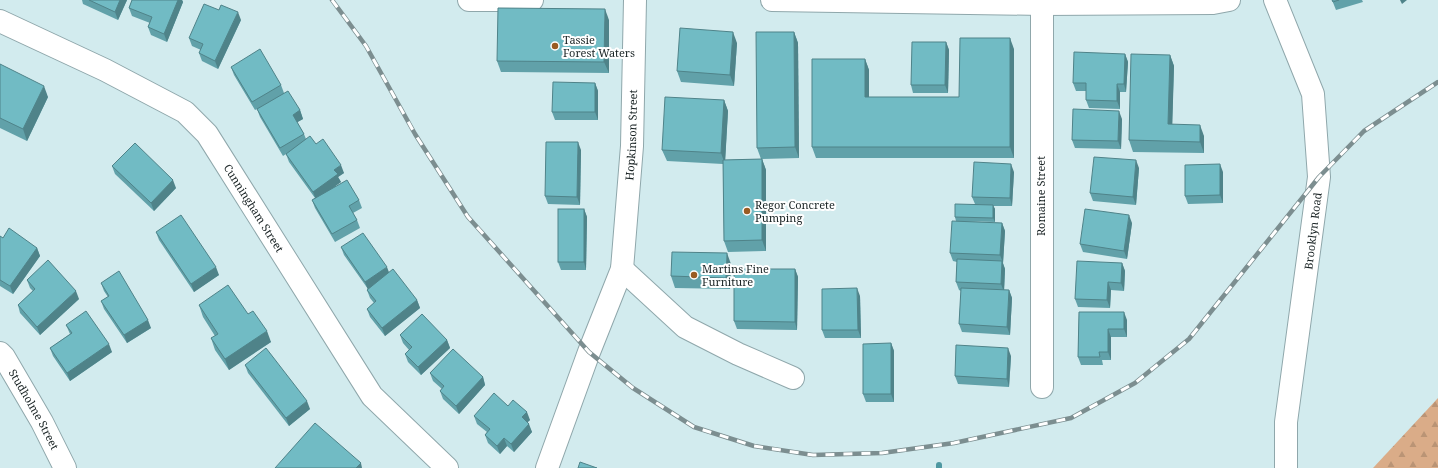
<svg xmlns="http://www.w3.org/2000/svg" width="1438" height="468" viewBox="0 0 1438 468" font-family="'Noto Serif',serif">
<defs>
<pattern id="forest-firs" width="22" height="20" patternUnits="userSpaceOnUse"><rect width="22" height="20" fill="#daac88"/><path d="M5 1l3.5 6h-7zM16 11l3.5 6h-7z" fill="#ba9475"/></pattern>
</defs>
<rect width="100%" height="100%" fill="#d2ebee"/>
<path fill="url(#forest-firs)" d="M1438 398V468H1373Z"/>
<g fill="none" stroke-linecap="round" stroke-linejoin="round">
<path stroke="#4e98a1" stroke-width="6" d="M939 468V465"/>
<defs>
<g id="minor">
<path d="M469 0H532"/>
<path d="M772 0 1042 4 1213 3 1229 0"/>
<path d="M1042 4V387"/>
<path id="s1" d="M0 21 105 70 185 112 207 134 372 396 447 468"/>
<path d="M622 269 685 327 738 354 793 378"/>
<path id="s2" d="M0 353 4 357 42 422 65 468"/>
<path id="s3" d="M547 468 589 352 622 269 632 146 635 0"/>
</g>
<path id="tertiary" d="M1275 0 1313 94 1319 177 1286 422V468"/>
</defs>
<use href="#minor" stroke="#8fa7ab" stroke-width="24"/>
<use href="#tertiary" stroke="#8fa7ab" stroke-width="24"/>
<use href="#minor" stroke="#fff" stroke-width="22"/>
<use href="#tertiary" stroke="#fff" stroke-width="22"/>
<defs>
<path id="rail" d="M332 0 366 46 415 134 468 217 589 352 633 388 694 427 754 446 813 455 882 453 954 443 1071 418 1135 383 1189 339 1319 177 1364 131 1438 82"/>
</defs>
<use href="#rail" stroke="#7c8e90" stroke-width="4.5"/>
<use href="#rail" stroke="#fff" stroke-width="3" stroke-dasharray="9" stroke-linecap="butt"/>
</g>
<g fill="#61a1a9">
<path d="M82 0H127L118 20 83 4Z"/>
<path d="M132 0H182L183 2 167 42 151 35 148 27 150 23 132 16 129 8Z"/>
<path d="M1332 0H1362L1363 2 1336 10Z"/>
<path d="M241 20 218 69 202 61 199 53 201 50 192 46 189 38Z"/>
<path d="M609 20V73L501 72 497 61Z"/>
<path d="M794 32 798 43 799 158 761 159 757 148Z"/>
<path d="M946 42 949 50 948 93H913L911 85Z"/>
<path d="M737 43 734 86 681 82 677 71Z"/>
<path d="M1014 49V158H816L812 147 865 59 869 70V97H959Z"/>
<path d="M1125 54 1128 62 1126 92H1120V109L1089 108 1086 100V91H1076L1073 83Z"/>
<path d="M1170 55 1174 66 1172 124 1204 136V153L1133 152 1129 140Z"/>
<path d="M0 64 48 97 27 141 0 128Z"/>
<path d="M231 67 281 85 284 93 300 110 303 119 297 122 304 134 306 139 316 144 344 173 338 177 341 182 335 186 359 200 362 208 353 213 357 220 360 228 335 242 315 208 312 200 315 198 289 162 286 154 283 156 260 117 257 109 255 110 234 75Z"/>
<path d="M595 83 598 91V120H555L552 112Z"/>
<path d="M724 100 728 111 725 160 762 159 766 170V251L728 252 724 241 723 164 667 161 662 150Z"/>
<path d="M1122 119 1121 149 1075 148 1072 140Z"/>
<path d="M581 150 580 205 548 204 545 196Z"/>
<path d="M112 166 176 188 154 211 115 174Z"/>
<path d="M1139 168 1136 205 1093 201 1090 193Z"/>
<path d="M1014 172 1012 206H993L995 209V222L961 221 1002 223 1005 231 1003 263 1005 269 1004 290H1009L1012 298 1010 335 962 332 959 324 961 291 959 290 956 282 957 262 953 261 950 253 956 221 955 217 975 204 972 197Z"/>
<path d="M1223 172V203L1188 204 1185 196Z"/>
<path d="M584 209 587 217 586 270H561L558 262Z"/>
<path d="M1132 223 1127 259 1083 252 1080 244Z"/>
<path d="M156 232 219 275 194 292 159 240Z"/>
<path d="M0 236 3 238 37 248 40 256 13 294 0 286Z"/>
<path d="M341 247 389 272 417 300 420 308 385 336 370 317 367 309 374 303 370 298 367 290 368 289 344 255Z"/>
<path d="M1122 263 1125 271 1124 291 1111 290 1110 308 1078 307 1075 299Z"/>
<path d="M731 264 730 289 675 288 671 276Z"/>
<path d="M795 269 798 277 797 330 737 329 734 321Z"/>
<path d="M27 280 79 299 40 335 20 313 18 305 33 291 30 288Z"/>
<path d="M101 283 151 328 127 343 104 309 101 301 108 297 104 291Z"/>
<path d="M860 296 861 338H825L822 330Z"/>
<path d="M199 305 248 314 271 342 229 370 215 350 211 338 215 336 203 317Z"/>
<path d="M1079 312 1127 320V337H1111V360H1102L1103 365H1081L1078 357Z"/>
<path d="M66 325 112 352 70 381 53 356 50 348 70 334Z"/>
<path d="M400 335 447 340 450 348 421 375 408 362 405 354 409 350 403 343Z"/>
<path d="M891 343 894 351V402H866L863 394Z"/>
<path d="M1011 356 1009 387 958 384 955 376Z"/>
<path d="M245 365 310 409 289 426 248 373Z"/>
<path d="M430 373 483 377 485 385 459 414 443 399 440 391 442 389 433 381Z"/>
<path d="M508 406 530 420 527 422 532 432 514 452 507 446 500 454 488 443 485 435 487 432 477 424 474 416Z"/>
</g>
<g fill="#4f8389">
<path d="M120 0H127L118 20 115 12Z"/>
<path d="M178 0H182L183 2 167 42 164 34Z"/>
<path d="M1400 0H1407L1402 4Z"/>
<path d="M605 9 609 20V73L604 62Z"/>
<path d="M238 12 241 20 218 69 215 61Z"/>
<path d="M733 32 737 43 734 86 730 75Z"/>
<path d="M794 32 798 43 799 158 795 147Z"/>
<path d="M1010 38 1014 49V158L1010 147Z"/>
<path d="M946 42 949 50 948 93 945 85Z"/>
<path d="M1125 54 1128 62 1126 92 1124 84Z"/>
<path d="M1170 55 1174 66 1172 135 1168 124Z"/>
<path d="M865 59 869 70V108L865 97Z"/>
<path d="M595 83 598 91V120L595 112Z"/>
<path d="M1117 84 1120 92V109L1117 101Z"/>
<path d="M44 86 48 97 27 141 23 129Z"/>
<path d="M724 100 728 111 725 164 721 153Z"/>
<path d="M300 110 303 119 296 123 293 115Z"/>
<path d="M1119 111 1122 119 1121 149 1118 141Z"/>
<path d="M1200 125 1204 136V153L1200 142Z"/>
<path d="M578 142 581 150 580 205 577 197Z"/>
<path d="M762 159 766 170V251L762 240Z"/>
<path d="M1136 160 1139 168 1136 205 1133 197Z"/>
<path d="M1011 164 1014 172 1012 206 1010 198Z"/>
<path d="M1220 164 1223 172V203L1220 195Z"/>
<path d="M341 165 344 173 338 177 341 182 316 200 313 192 334 170Z"/>
<path d="M173 180 176 188 154 211 151 203Z"/>
<path d="M993 205 995 209V222L993 218Z"/>
<path d="M584 209 587 217 586 270 584 262Z"/>
<path d="M1129 215 1132 223 1127 259 1124 251Z"/>
<path d="M1002 223 1005 231 1003 263 1000 255Z"/>
<path d="M37 248 40 256 13 294 10 286Z"/>
<path d="M727 253 731 264 730 289 726 278Z"/>
<path d="M1002 261 1005 269 1004 292 1001 284Z"/>
<path d="M1122 263 1125 271 1124 291 1121 283Z"/>
<path d="M216 267 219 275 194 292 191 284Z"/>
<path d="M387 267 390 275 368 290 365 282Z"/>
<path d="M795 269 798 277 797 330 795 322Z"/>
<path d="M1108 282 1111 290 1110 308 1107 300Z"/>
<path d="M857 288 860 296 861 338 858 330Z"/>
<path d="M1009 290 1012 298 1010 335 1007 327Z"/>
<path d="M76 291 79 299 40 335 37 327Z"/>
<path d="M417 300 420 308 385 336 382 328Z"/>
<path d="M1124 312 1127 320V337L1124 329Z"/>
<path d="M148 320 151 328 127 343 124 335Z"/>
<path d="M1108 329 1111 337V360L1108 352Z"/>
<path d="M267 331 271 342 229 370 225 359Z"/>
<path d="M447 340 450 348 421 375 418 367Z"/>
<path d="M891 343 894 351V402L891 394Z"/>
<path d="M109 344 112 352 70 381 67 373Z"/>
<path d="M1008 348 1011 356 1009 387 1007 379Z"/>
<path d="M483 377 485 385 459 414 456 406Z"/>
<path d="M307 401 310 409 289 426 286 418Z"/>
<path d="M527 412 530 420 525 425 522 417Z"/>
<path d="M529 424 532 432 514 452 511 444Z"/>
<path d="M504 438 507 446 500 454 497 446Z"/>
<path d="M361 463 362 468H356Z"/>
</g>
<g fill="#71bbc4" stroke="#4f8389">
<path d="M89 0H120L115 12Z"/>
<path d="M132 0H178L164 34 148 27 152 17 129 8Z"/>
<path d="M1332 0H1339L1333 2Z"/>
<path d="M204 4 219 10 221 5 238 12 215 61 199 53 203 44 189 38Z"/>
<path d="M498 8 605 9 604 62 497 61Z"/>
<path d="M680 28 733 32 730 75 677 71Z"/>
<path d="M756 32H794L795 147 757 148Z"/>
<path d="M960 38H1010V147H812V59H865V97H959Z"/>
<path d="M912 42H946L945 85H911Z"/>
<path d="M260 49 281 85 252 102 231 67Z"/>
<path d="M1074 52 1125 54 1124 84H1117V101L1086 100V83H1073Z"/>
<path d="M1131 54 1170 55 1168 124 1200 125V142L1129 140Z"/>
<path d="M0 64 44 86 23 129 0 118Z"/>
<path d="M553 82 595 83V112H552Z"/>
<path d="M288 91 300 110 293 115 304 134 280 148 257 109Z"/>
<path d="M665 97 724 100 721 153 662 150Z"/>
<path d="M1073 109 1119 111 1118 141 1072 140Z"/>
<path d="M310 136 316 144 323 139 341 165 334 170 338 174 313 192 286 154Z"/>
<path d="M546 142H578L577 197 545 196Z"/>
<path d="M135 143 173 180 151 203 112 166Z"/>
<path d="M1094 157 1136 160 1133 197 1090 193Z"/>
<path d="M762 159V240L724 241 723 160Z"/>
<path d="M974 162 1011 164 1010 198 972 197Z"/>
<path d="M1220 164V195L1185 196V165Z"/>
<path d="M347 180 359 200 349 206 357 220 332 234 312 200Z"/>
<path d="M955 204 993 205V218L955 217Z"/>
<rect x="558" y="209" width="26" height="53"/>
<path d="M1085 209 1129 215 1124 251 1080 244Z"/>
<path d="M181 215 216 267 191 284 156 232Z"/>
<path d="M952 221 1002 223 1000 255 950 253Z"/>
<path d="M9 228 37 248 10 286 0 280V236L3 238Z"/>
<path d="M363 233 387 267 365 282 341 247Z"/>
<path d="M672 252 727 253 726 278 671 276Z"/>
<path d="M957 259 1002 261 1001 284 956 282Z"/>
<path d="M48 260 76 291 37 327 18 305 35 289 27 280Z"/>
<path d="M1077 261 1122 263 1121 283 1108 282 1107 300 1075 299Z"/>
<path d="M393 269 417 300 382 328 367 309 376 301 367 290Z"/>
<path d="M734 269H795V322L734 321Z"/>
<path d="M119 271 148 320 124 335 101 301 109 296 101 283Z"/>
<path d="M228 285 248 314 253 311 267 331 225 359 211 338 218 334 199 305Z"/>
<path d="M857 288 858 330H822V289Z"/>
<path d="M961 288 1009 290 1007 327 959 324Z"/>
<path d="M86 311 109 344 67 373 50 348 72 333 66 325Z"/>
<path d="M1079 312H1124V329H1108V352H1099L1100 357H1078Z"/>
<path d="M422 314 447 340 418 367 405 354 412 347 400 335Z"/>
<path d="M891 343V394H863V344Z"/>
<path d="M956 345 1008 348 1007 379 955 376Z"/>
<path d="M266 348 307 401 286 418 245 365Z"/>
<path d="M453 349 483 377 456 406 440 391 444 386 430 373Z"/>
<path d="M494 393 508 406 513 400 527 412 522 417 529 424 511 444 504 438 497 446 485 435 490 429 474 416Z"/>
<path d="M315 423 361 463 356 468H275Z"/>
<path d="M580 462 597 468H578Z"/>
</g>
<g fill="#9a5b22" stroke="#fff" stroke-width="1.5">
<circle cx="555" cy="46" r="4"/>
<circle cx="747" cy="211" r="4"/>
<circle cx="694" cy="275" r="4"/>
</g>
<g text-anchor="middle" stroke-width="4" stroke-linejoin="round" paint-order="stroke">
<g font-size="11" fill="#182223" stroke="#fff" text-anchor="start">
<text x="563" y="44">Tassie<tspan x="563" dy="13">Forest Waters</tspan></text>
<text x="755" y="209">Regor Concrete<tspan x="755" dy="13">Pumping</tspan></text>
<text x="702" y="273">Martins Fine<tspan x="702" dy="13">Furniture</tspan></text>
</g>
<g font-size="11" fill="#182223" stroke="#fff">
<text dy="4" stroke="none"><textPath href="#s3" startOffset="347">Hopkinson Street</textPath></text>
<text transform="translate(1041 196) rotate(-90)" y="4">Romaine Street</text>
<text dy="4" stroke="none"><textPath href="#s1" startOffset="325">Cunningham Street</textPath></text>
<text transform="translate(1313 231) rotate(-83)" y="4">Brooklyn Road</text>
<text dy="4" stroke="none"><textPath href="#s2" startOffset="66">Studholme Street</textPath></text>
</g>
</g>
</svg>
